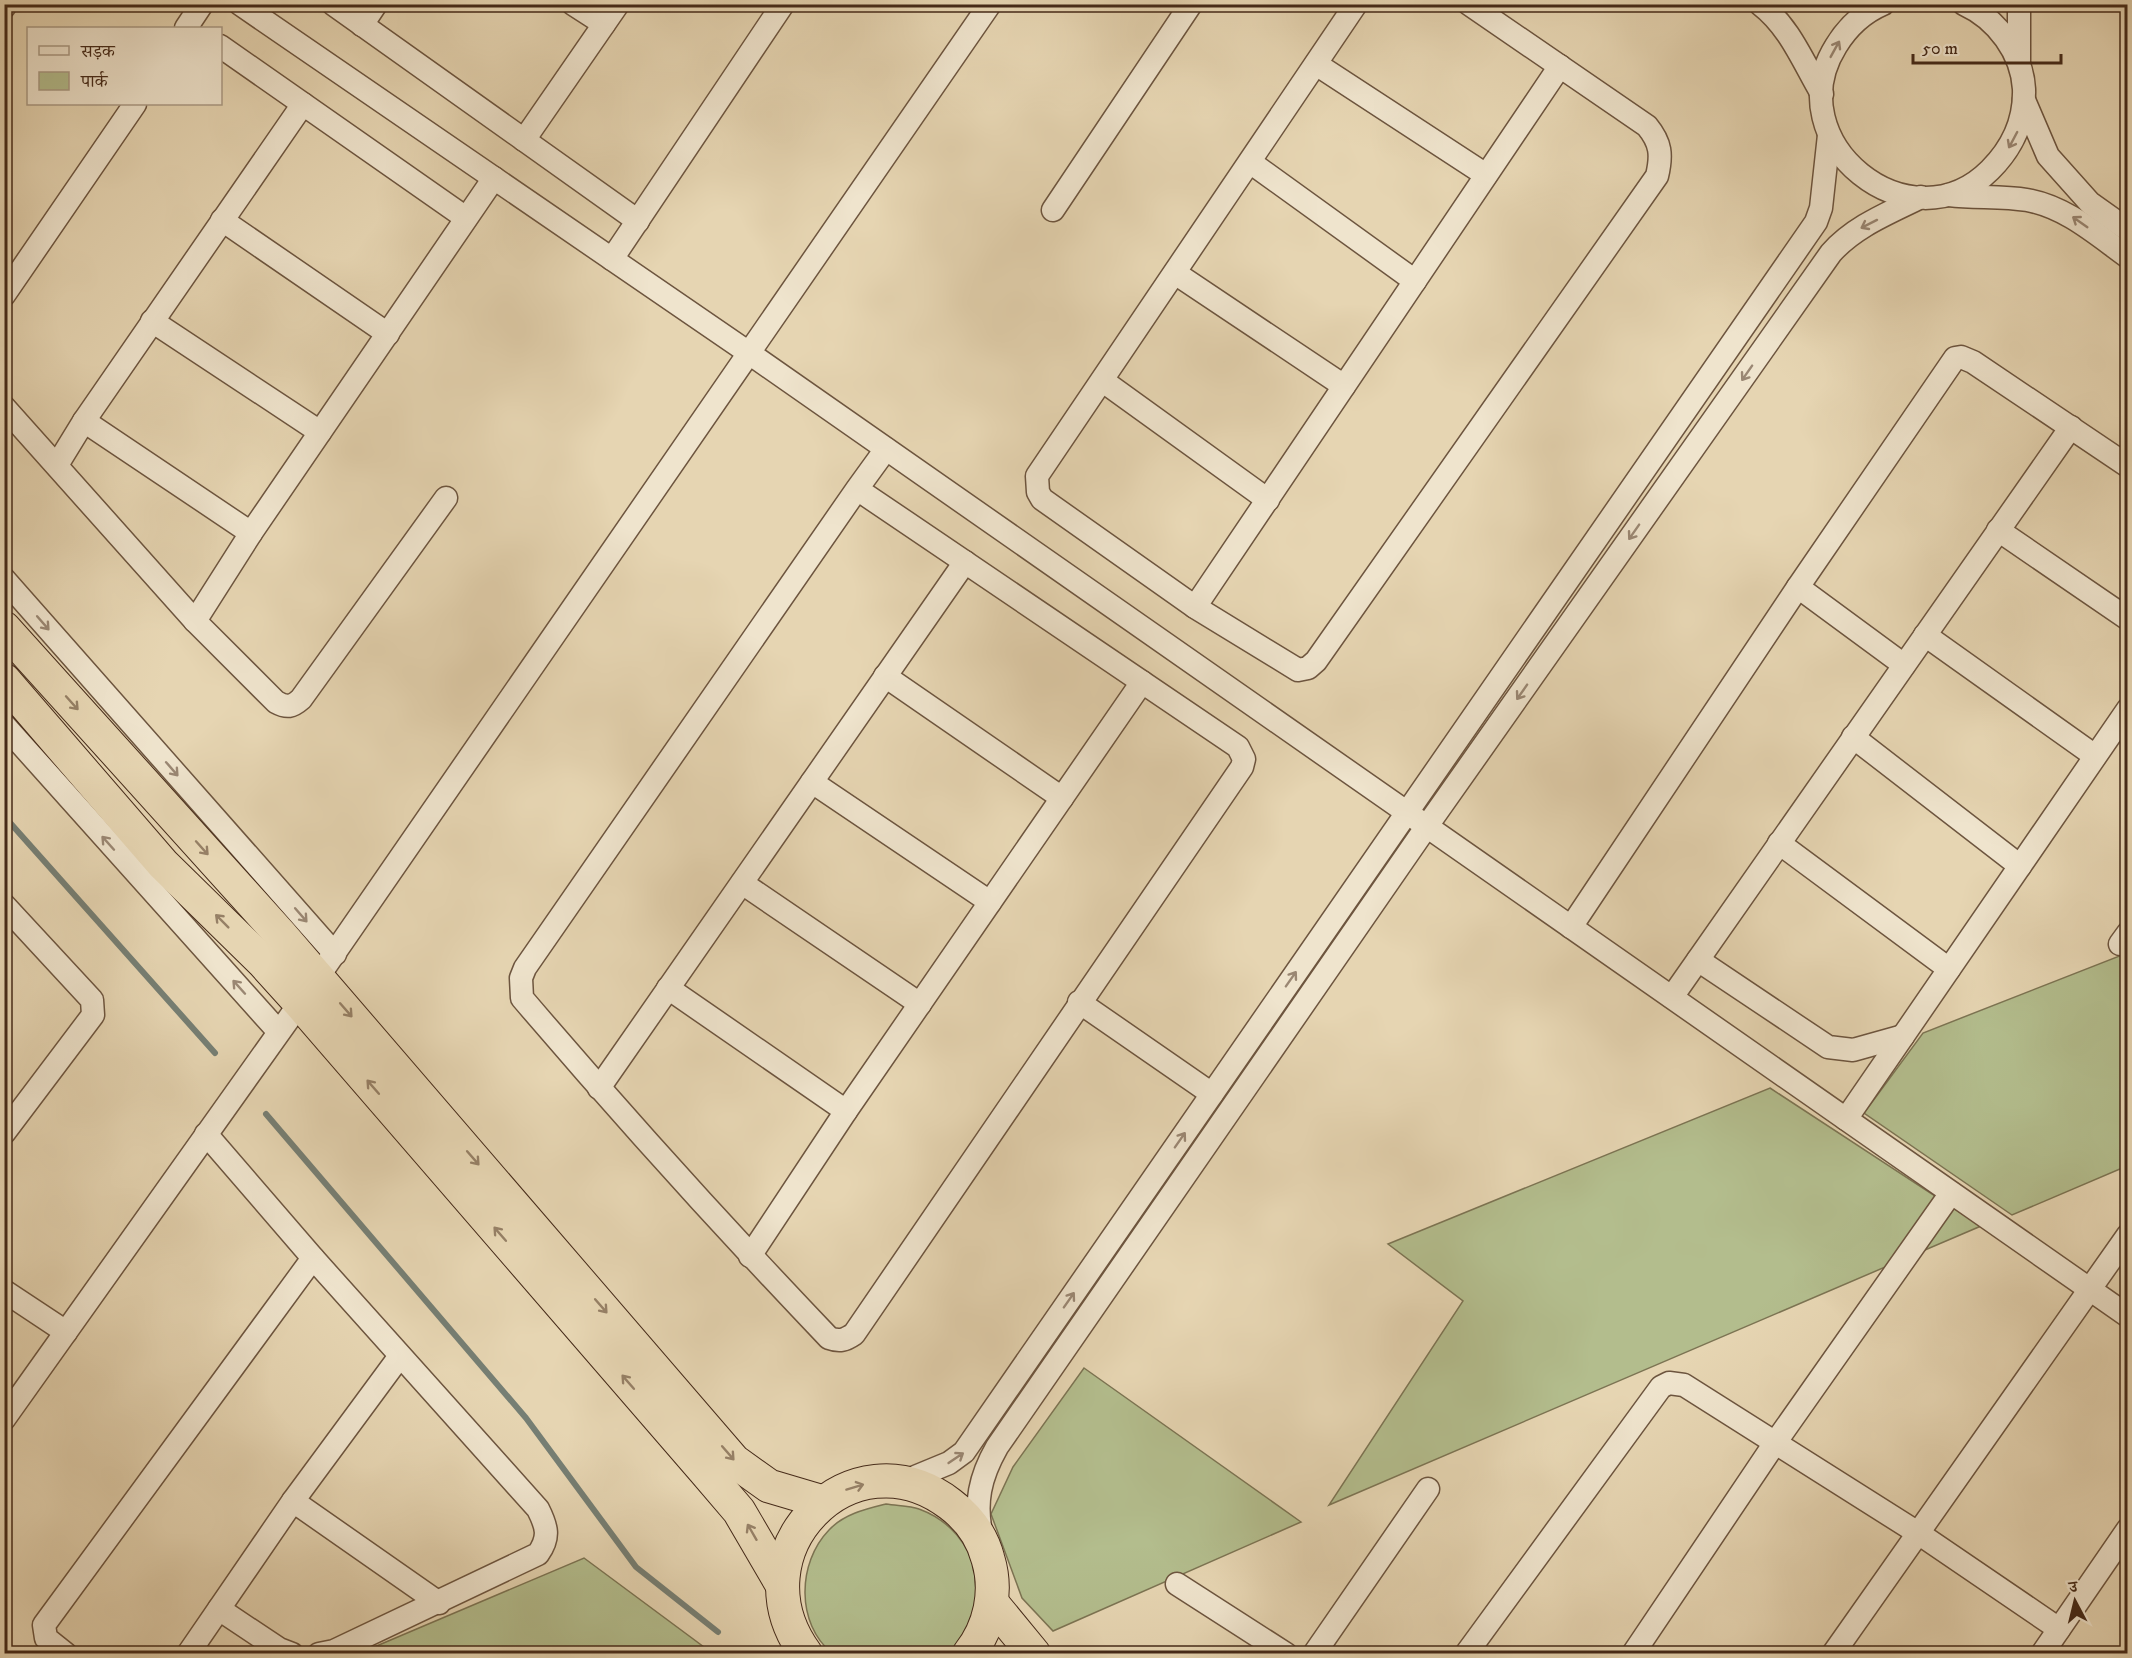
<svg xmlns="http://www.w3.org/2000/svg" width="2132" height="1658" viewBox="0 0 2132 1658" font-family="'IM FELL DW Pica','Noto Serif Devanagari',serif">
<rect width="100%" height="100%" fill="#e6d5b2"/>
<filter id="stains"><feTurbulence type="fractalNoise" baseFrequency=".00333" numOctaves="4"/><feColorMatrix values="0 0 0 0 .2 0 0 0 0 .09 0 0 0 0 .02 0 0 0 .5 -.17"/></filter>
<radialGradient id="worn" r=".72"><stop offset=".6" stop-color="#630" stop-opacity="0"/><stop offset="1" stop-color="#630" stop-opacity=".3"/></radialGradient>
<g fill="#b3bd8d" stroke="#7c7453" stroke-width="1.5">
<path d="M2127 953V1166L2012 1215 1864 1113 1923 1033Z"/>
<path d="M1770 1088 1981 1226 1329 1505 1463 1301 1388 1244Z"/>
<path d="M1084 1368 1301 1522 1053 1631 1022 1598 991 1514 1013 1467Z"/>
<path d="M886 1504C897 1506 909 1505 919 1509 982 1532 995 1608 949 1653H832C796 1624 797 1563 829 1530 844 1514 866 1509 886 1504Z"/>
<path d="M584 1558 712 1653H360Z"/>
</g>
<g fill="none" stroke-linecap="round" stroke-linejoin="round">
<g stroke="#767f74" stroke-width="6">
<path d="M4 816 215 1053"/>
<path d="M266 1114 526 1418 636 1567 718 1632"/>
</g>
<defs>
<g id="minor">
<path d="M240 4 749 353 2128 1316"/>
<path d="M333 4 638 221"/>
<path d="M573 4 604 24"/>
<path d="M1356 4 1037 476 1038 492 1042 499 1195 607 1298 670 1308 668 1316 661 1657 176C1662 155 1661 143 1647 126L1469 4"/>
<path d="M1760 4C1790 27 1803 62 1822 94"/>
<path d="M1883 4C1862 13 1847 28 1836 46 1776 142 1910 250 1990 170 2012 148 2025 121 2024 89 2022 53 1997 19 1964 4"/>
<path d="M2019 4V60"/>
<path d="M4 7 6 4"/>
<path d="M362 25 376 4"/>
<path d="M186 28 202 4"/>
<path d="M220 46 466 218"/>
<path d="M1316 64 1486 175"/>
<path d="M2024 100 2048 156 2090 203 2128 230"/>
<path d="M524 140 618 4"/>
<path d="M1250 162 1415 281"/>
<path d="M1949 195C1975 198 2002 196 2027 200 2066 207 2096 234 2128 257"/>
<path d="M1053 210 1191 4"/>
<path d="M222 220 388 334"/>
<path d="M612 259 783 4"/>
<path d="M1175 273 1344 386"/>
<path d="M4 295 135 104"/>
<path d="M152 321 320 432"/>
<path d="M1103 381 1268 500"/>
<path d="M4 407 195 621 276 702C287 708 292 707 301 699L446 498"/>
<path d="M84 421 251 533"/>
<path d="M57 465 84 421 303 104"/>
<path d="M857 489 1238 747 1244 759 1242 767 854 1334C845 1340 840 1342 829 1338 724 1228 621 1114 522 998L521 978 525 968 857 489 886 449"/>
<path d="M1998 530 2128 619"/>
<path d="M4 579 335 954"/>
<path d="M1798 587 1904 665"/>
<path d="M1195 607 1560 66"/>
<path d="M195 621 251 533 494 178"/>
<path d="M1925 635 2095 756"/>
<path d="M885 676 1062 798"/>
<path d="M4 725 278 1031"/>
<path d="M1853 737 2020 866"/>
<path d="M812 782 990 902"/>
<path d="M1779 843 1949 969"/>
<path d="M742 883 920 1004"/>
<path d="M4 905 92 1000 93 1015 4 1133"/>
<path d="M1571 927 1798 587 1955 358 1961 357 1973 362 2128 466"/>
<path d="M2120 944 2128 933"/>
<path d="M1698 960 1828 1047 1853 1050 1903 1036"/>
<path d="M668 988 846 1111"/>
<path d="M1672 997 2071 427"/>
<path d="M1079 1002 1212 1094"/>
<path d="M599 1088 965 562"/>
<path d="M1846 1119 2128 709"/>
<path d="M206 1134 313 1258 538 1509C547 1527 550 1537 538 1554L334 1651 319 1654"/>
<path d="M750 1256 846 1111 1142 682"/>
<path d="M4 1291 66 1332"/>
<path d="M4 1419 300 1003 990 4"/>
<path d="M903 1482 949 1463 964 1452 1816 222 1821 208 1829 135"/>
<path d="M293 1501 439 1603"/>
<path d="M982 1537C974 1503 980 1477 997 1447L1427 826 1831 253C1855 226 1889 213 1921 197"/>
<path d="M1177 1584 1286 1654"/>
<path d="M219 1609 279 1649 292 1654"/>
<path d="M66 1654 46 1638 44 1625 313 1258"/>
<path d="M188 1654 293 1501 400 1356"/>
<path d="M1314 1654 1428 1489"/>
<path d="M1466 1654 1661 1387 1669 1383 1684 1385 1918 1533 2059 1629"/>
<path d="M1633 1654 1775 1443 1951 1193"/>
<path d="M1833 1654 2128 1235"/>
<path d="M2042 1654 2128 1529"/>
</g>
<g id="highway">
<path d="M4 628 280 934 734 1461 769 1486 823 1502"/>
<path d="M4 680 163 864 263 962 300 1003 704 1470 739 1511 781 1583"/>
<path d="M992 1603 1034 1654"/>
<path d="M806 1654C731 1552 852 1429 950 1504 969 1518 982 1536 988 1559 998 1592 990 1627 969 1654"/>
</g>
</defs>
<use href="#minor" stroke="#6d553f" stroke-width="25"/>
<use href="#highway" stroke="#452a19" stroke-width="35"/>
<use href="#minor" stroke="#efe4cd" stroke-width="22"/>
<use href="#highway" stroke="#e6d5b2" stroke-width="33"/>
</g>
<defs><path id="oneway-shaft" d="M-6 0H5M1.5-3L5.5 0L1.5 3" fill="none" stroke-width="1.6" stroke-linecap="round" stroke-linejoin="round" transform="scale(1.5)"/></defs>
<g stroke="#9a8773">
<use href="#oneway-shaft" transform="translate(1835 49) rotate(-61)"/>
<use href="#oneway-shaft" transform="translate(2013 140) rotate(118)"/>
<use href="#oneway-shaft" transform="translate(2080 222) rotate(-145)"/>
<use href="#oneway-shaft" transform="translate(1869 224) rotate(153)"/>
<use href="#oneway-shaft" transform="translate(1747 373) rotate(125)"/>
<use href="#oneway-shaft" transform="translate(1634 532) rotate(125)"/>
<use href="#oneway-shaft" transform="translate(43 623) rotate(49)"/>
<use href="#oneway-shaft" transform="translate(1522 692) rotate(125)"/>
<use href="#oneway-shaft" transform="translate(172 769) rotate(49)"/>
<use href="#oneway-shaft" transform="translate(108 843) rotate(-132)"/>
<use href="#oneway-shaft" transform="translate(301 915) rotate(49)"/>
<use href="#oneway-shaft" transform="translate(1291 979) rotate(-55)"/>
<use href="#oneway-shaft" transform="translate(239 987) rotate(-132)"/>
<use href="#oneway-shaft" transform="translate(1180 1140) rotate(-55)"/>
<use href="#oneway-shaft" transform="translate(1069 1300) rotate(-55)"/>
<use href="#oneway-shaft" transform="translate(956 1458) rotate(-34)"/>
</g>
<g stroke="#968066">
<use href="#oneway-shaft" transform="translate(72 703) rotate(48)"/>
<use href="#oneway-shaft" transform="translate(202 848) rotate(48)"/>
<use href="#oneway-shaft" transform="translate(222 921) rotate(-135)"/>
<use href="#oneway-shaft" transform="translate(346 1010) rotate(49)"/>
<use href="#oneway-shaft" transform="translate(373 1087) rotate(-131)"/>
<use href="#oneway-shaft" transform="translate(473 1158) rotate(49)"/>
<use href="#oneway-shaft" transform="translate(500 1234) rotate(-131)"/>
<use href="#oneway-shaft" transform="translate(601 1306) rotate(49)"/>
<use href="#oneway-shaft" transform="translate(628 1382) rotate(-131)"/>
<use href="#oneway-shaft" transform="translate(728 1453) rotate(49)"/>
<use href="#oneway-shaft" transform="translate(855 1487) rotate(-17)"/>
<use href="#oneway-shaft" transform="translate(752 1532) rotate(-120)"/>
</g>
<rect width="2132" height="1658" fill="none" stroke="#e6d5b2" stroke-width="24"/>
<rect x="6" y="6" width="2120" height="1646" fill="none" stroke="#452a19" stroke-width="3"/>
<rect x="12" y="12" width="2108" height="1634" fill="none" stroke="#452a19" stroke-width="1.5"/>
<rect x="27" y="27" width="195" height="78" fill="#efe4cd" stroke="#ab9a85" stroke-width="1.5"/>
<rect x="39" y="46" width="30" height="9" fill="#efe4cd" stroke="#ab9a85" stroke-width="1.5"/>
<text x="81" y="57" font-size="18" fill="#452a19">सड़क</text>
<rect x="39" y="72" width="30" height="18" fill="#b3bd8d" stroke="#ab9a85" stroke-width="1.5"/>
<text x="81" y="87" font-size="18" fill="#452a19">पार्क</text>
<g transform="translate(2075 1601) rotate(353)" stroke="#efe4cd" stroke-width="4.5" paint-order="stroke">
<path d="M0-4.5L10 22L0 15L-10 22Z" fill="#452a19"/>
<text y="-9" font-size="16" font-weight="bold" text-anchor="middle" fill="#452a19">उ</text>
</g>
<path d="M1913 54v9h148v-9" fill="none" stroke="#452a19" stroke-width="3"/>
<text x="1922" y="54" font-size="18" fill="#452a19" stroke="#efe4cd" stroke-width="4.5" paint-order="stroke">50 m</text>
<rect width="100%" height="100%" filter="url(#stains)"/>
<rect width="100%" height="100%" fill="url(#worn)"/>
</svg>
